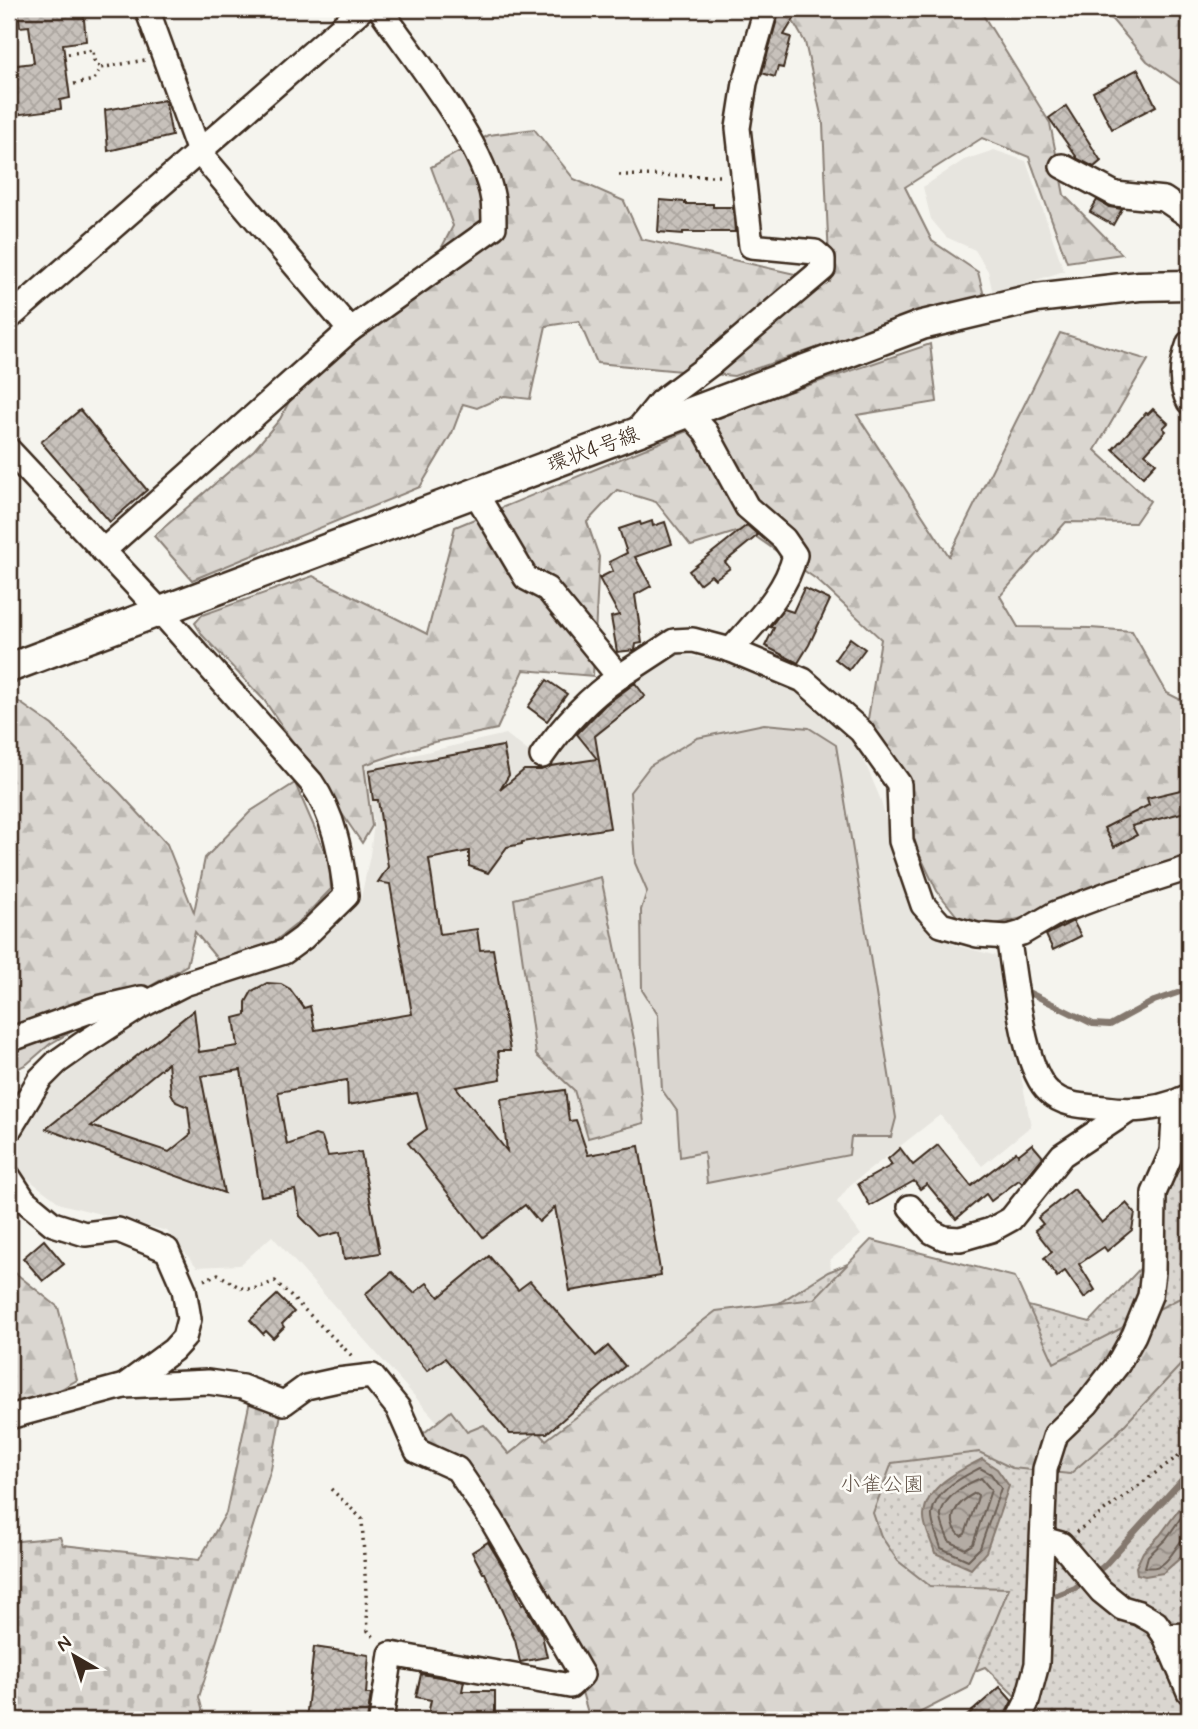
<svg xmlns="http://www.w3.org/2000/svg" width="1198" height="1729" viewBox="0 0 1198 1729" font-family="Mynerve,'Klee One',sans-serif">
<defs>
<pattern id="grass-dots" width="8" height="8" patternUnits="userSpaceOnUse" patternTransform="scale(1.75)"><rect width="8" height="8" fill="#dad6d0"/><path d="M2 2h.1M6 6h.1" fill="none" stroke="#bcb8b2" stroke-width="1.8" stroke-linecap="round"/></pattern>
<pattern id="forest-firs" width="22" height="20" patternUnits="userSpaceOnUse" patternTransform="scale(1.75)"><rect width="22" height="20" fill="#dad6d0"/><path d="M5 1l3.5 6h-7zM16 11l3.5 6h-7z" fill="#bcb8b2"/></pattern>
<pattern id="cemetery-stones" width="16" height="16" patternUnits="userSpaceOnUse" patternTransform="scale(1.75)"><rect width="16" height="16" fill="#dad6d0"/><path d="M2 7V4a2 2 0 0 1 4 0v3zM10 15v-3a2 2 0 0 1 4 0v3z" fill="#bcb8b2"/></pattern>
<pattern id="water-waves" width="16" height="10" patternUnits="userSpaceOnUse" patternTransform="scale(1.75)"><rect width="16" height="10" fill="#b4aca4"/><path d="M0 5q4-4 8 0t8 0" fill="none" stroke="#948c85"/></pattern>
<pattern id="building-cross-hatch" width="8" height="8" patternUnits="userSpaceOnUse" patternTransform="scale(1.75)"><rect width="8" height="8" fill="#c7c1bb"/><path d="M0 0l8 8M0 8l8-8" fill="none" stroke="#aca6a0"/></pattern>
</defs>
<rect width="100%" height="100%" fill="#f5f4ee"/>
<filter id="ink" filterUnits="userSpaceOnUse"><feTurbulence type="fractalNoise" baseFrequency=".0143" numOctaves="2"/><feDisplacementMap in="SourceGraphic" scale="14" xChannelSelector="R" yChannelSelector="G"/><feConvolveMatrix kernelMatrix="1 2 1 2 8 2 1 2 1" color-interpolation-filters="sRGB"/></filter>
<g filter="url(#ink)">
<g fill="#e7e5df">
<path d="M994 150 1026 161 1064 271 993 294 988 271 975 250 946 237 931 219 923 187 964 160Z"/>
<path d="M668 653 746 664 796 688 842 734 858 746 880 798 907 894 924 921 955 945 997 956 1031 1126 982 1166 940 1115 850 1185 837 1202 861 1235 830 1260 835 1307 499 1491 272 1236 240 1265 197 1267 167 1231 61 1204 20 1173 13 1144 46 1092 122 1026 185 993 256 971 328 933 361 898 370 855 374 823 364 766 506 734 542 762 586 709Z"/>
</g>
<path fill="url(#grass-dots)" stroke="#8a8077" stroke-width="2" d="M1189 1112V1720H1032L1034 1714 985 1667 850 1720 644 1389 828 1272 855 1261 1090 1322 1162 1245 1163 1190 1178 1113Z"/>
<g fill="url(#forest-firs)" stroke="#8a8077" stroke-width="2">
<path d="M786 9H998L983 15 1050 123 1064 195 1122 254 1067 262 1029 157 982 138 905 187 932 241 978 272 984 296 825 345 734 376 597 363 579 321 546 326 530 399 504 396 477 408 463 404 452 433 420 487 192 580 154 536 254 450 280 419 309 364 419 291 453 226 431 167 489 135 534 129 574 179 624 201 641 239 830 282 823 124 805 42Z"/>
<path d="M1103 9H1189V90L1147 61Z"/>
<path d="M1060 333 1148 360 1095 450 1150 501 1135 523 1066 522 1000 596 1018 627 1090 628 1132 631 1167 693 1189 704V865L1023 918 968 930 937 891 886 785 868 719 881 639 816 579 745 529 691 546 656 502 617 490 587 522 599 557 593 676 524 670 497 729 430 743 364 765 372 826 362 843 264 700 203 636 195 623 202 615 313 576 427 634 455 527 756 403 930 344 937 402 857 415 949 556Z"/>
<path d="M9 695 52 725 119 792 167 844 194 912 205 858 251 811 295 783 329 861 331 889 298 923 256 956 223 966 195 932 187 965 50 1044 27 1064 9 1073Z"/>
<path d="M601 877 636 1049 644 1123 588 1138 574 1090 536 1055 514 899Z"/>
<path d="M871 1240 1015 1277 1054 1363 1178 1299 1189 1296V1356L1114 1436 1070 1474 1012 1468 979 1452 892 1463 873 1513 881 1536 898 1561 930 1586 1009 1588 968 1688 915 1715 909 1720H590L562 1622 467 1463 419 1437 451 1411 467 1432 484 1425 509 1454 538 1431 546 1440 716 1311 814 1299Z"/>
<path d="M9 1268 58 1307 77 1380 37 1403 9 1406Z"/>
</g>
<path fill="url(#cemetery-stones)" stroke="#8a8077" stroke-width="2" d="M251 1396 282 1408 271 1469 199 1697 205 1720H9V1542L60 1537 63 1545 199 1560 226 1513Z"/>
<path fill="#dad6d0" stroke="#8a8077" stroke-width="2" d="M764 724 809 728 836 745 896 1118 891 1137H851L849 1155 707 1183 704 1152 680 1157 677 1111 662 1090 658 1015 642 990 641 910 647 891 635 863 630 792 650 766 697 738Z"/>
<g fill="url(#water-waves)" stroke="#84786e" stroke-width="2">
<path d="M982 1459 997 1469 1009 1486 986 1552 971 1569 935 1553C932 1542 923 1526 924 1515 926 1486 960 1470 982 1459Z"/>
<path d="M1189 1496V1543L1179 1559 1163 1573 1145 1576 1137 1574 1136 1567 1143 1552 1160 1535Z"/>
</g>
<g fill="none" stroke-linecap="round" stroke-linejoin="round">
<g stroke="#6b5e54" stroke-width="2">
<path d="M980 1468 991 1474 1001 1488 980 1548 968 1560 941 1548C938 1538 931 1524 932 1514 935 1490 961 1478 980 1468Z"/>
<path d="M981 1478 991 1490 973 1544 965 1549 949 1541C946 1534 940 1522 941 1514 944 1496 966 1484 981 1478Z"/>
<path d="M975 1493 978 1495 977 1500 965 1534 961 1536C943 1519 958 1502 975 1493Z"/>
<path d="M1189 1506 1166 1539 1148 1556 1145 1567C1165 1571 1171 1554 1181 1541L1189 1538"/>
</g>
<g stroke="#84786e" stroke-width="6">
<path d="M1028 992 1093 1024 1110 1025 1154 1001 1189 989"/>
<path d="M1057 1595 1075 1588 1104 1566 1189 1472"/>
</g>
</g>
<g fill="url(#building-cross-hatch)" stroke="#3b2a1e" stroke-width="2" fill-rule="evenodd">
<path d="M18 9H83L86 41 63 44 70 98 60 100 61 109 14 115 12 99 9 100V66L34 63 29 26 20 27Z"/>
<path d="M780 9 795 17 784 35 791 37 783 68 778 67 775 77 762 73Z"/>
<path d="M1138 69 1156 106 1112 129 1093 92Z"/>
<path d="M165 100 172 136 108 151 105 110Z"/>
<path d="M1066 106 1101 161 1094 167 1078 159 1049 118Z"/>
<path d="M660 200 685 202V204H713V207H733L735 232H683V234L658 232Z"/>
<path d="M1097 200 1109 207 1122 209 1113 225 1090 212Z"/>
<path d="M1153 409 1168 423 1163 428 1166 431 1145 454 1156 463 1143 477 1113 449 1146 413 1148 414Z"/>
<path d="M80 410 147 490 110 522 41 442Z"/>
<path d="M652 521 653 526 665 522 672 544 635 557 651 586 635 595 642 643 636 644 635 650 617 652 611 617 619 615 599 578 613 571 609 562 627 553 619 529 640 522 641 525Z"/>
<path d="M747 525 758 535 725 562 730 568 715 579 711 575 699 584 689 571Z"/>
<path d="M804 588 830 600 809 645 798 663 765 646 774 628 770 627 784 609 793 612Z"/>
<path d="M850 638 865 649 849 670 835 659Z"/>
<path d="M547 680 567 694 547 721 528 707Z"/>
<path d="M635 683 645 696 595 736 610 828 522 842V844L507 847 488 873 469 866V851L429 859 440 934 477 929 480 950 493 949 510 1051H498L501 1079 456 1087 507 1151 501 1099 565 1090 569 1121 576 1120 588 1155 639 1146 661 1276 570 1291 555 1207 539 1222 525 1205 483 1237 408 1143 427 1129 417 1093 348 1105 347 1080 278 1092 287 1145 315 1135 322 1137 328 1156 361 1152 380 1253 344 1259 340 1232 320 1237 300 1216 295 1190 261 1196 241 1070 201 1076 224 1193 46 1129 194 1010 199 1052 238 1046 234 1018 246 1015V1002L252 991 267 983 281 984 290 989 304 1008 310 1006 315 1030 412 1014 390 884 378 882 388 867 378 800H373L369 770 503 746 509 775 500 790 524 770H541L551 766 597 759 577 734 605 705ZM168 1063 171 1093 176 1102 188 1107 191 1134 169 1152 91 1126Z"/>
<path d="M1189 788V811L1132 826 1137 835 1114 847 1104 828 1149 805 1147 798Z"/>
<path d="M1073 921 1081 936 1053 950 1046 935Z"/>
<path d="M1032 1144 1043 1157 1022 1183 1019 1180 991 1201 986 1194 956 1219 927 1184 920 1189 914 1181 870 1206 858 1184 892 1165 888 1159 900 1148 913 1165 938 1145 971 1186 1016 1152 1018 1155Z"/>
<path d="M1074 1189 1102 1223 1126 1203 1135 1213 1132 1230 1107 1251 1104 1247 1079 1264 1095 1290 1084 1298 1065 1271 1057 1277 1044 1258 1052 1252 1035 1230 1043 1224 1038 1218Z"/>
<path d="M44 1240 64 1264 43 1281 23 1258Z"/>
<path d="M489 1256 518 1290 530 1281 596 1356 608 1346 625 1366 547 1433 510 1434 445 1358 427 1371 365 1294 392 1272 414 1293 427 1283 439 1297Z"/>
<path d="M277 1295 294 1312 282 1324 284 1327 273 1338 266 1331 263 1334 250 1320Z"/>
<path d="M488 1542 512 1582 522 1605 524 1604 542 1635 547 1657 520 1662 515 1640 485 1573H483L472 1552Z"/>
<path d="M314 1647 369 1655 366 1694H371L367 1720 328 1717 327 1720H306Z"/>
<path d="M421 1674 464 1681 462 1691H495V1717H461V1720H427L431 1700 416 1697Z"/>
<path d="M1000 1687 1012 1701 1006 1713 998 1720H962Z"/>
</g>
<g fill="none" stroke-linecap="round" stroke-linejoin="round">
<defs>
<g id="minor">
<path d="M147 9 199 152 350 330"/>
<path d="M1062 166 1115 194 1164 199 1189 216"/>
<path d="M9 318 362 9"/>
<path d="M1189 343C1182 362 1178 383 1189 402"/>
<path d="M690 414 706 432 747 507 784 539 795 555C786 593 756 621 731 650"/>
<path d="M635 433 660 402 712 363 823 269V259L815 252 751 246 738 128 745 83 766 9"/>
<path d="M9 450 159 610 311 782C335 816 341 855 346 896L303 938 284 952 184 984 141 1006 81 1045 57 1062 40 1079 9 1130"/>
<path d="M475 492 526 578 547 589 619 677 674 641 693 640 731 650 803 680 861 731 899 784 901 841 923 905 941 925 977 935 1008 937 1022 933 1056 913 1107 894 1189 868"/>
<path d="M103 551 350 330 494 227C494 218 494 209 493 200 484 143 414 58 380 9"/>
<path d="M542 756C564 724 587 699 619 677"/>
<path d="M1008 937C1015 974 1022 1068 1049 1092 1063 1106 1086 1106 1105 1108 1133 1112 1163 1109 1189 1096"/>
<path d="M9 1040 98 1008 142 998"/>
<path d="M9 1177 24 1200 53 1224 85 1234 118 1230 167 1250 184 1289 189 1319 184 1338 173 1350 124 1386 9 1417"/>
<path d="M910 1207 932 1232 944 1238 960 1239 991 1230 1011 1219 1062 1155 1128 1111"/>
<path d="M124 1386 208 1382 242 1387 284 1403 306 1387 338 1380 372 1376 398 1408 417 1451 457 1469 491 1519 582 1675 570 1686 391 1654 381 1720"/>
<path d="M1043 1539 1061 1544 1101 1591 1122 1608 1139 1613 1156 1623 1165 1636 1189 1692"/>
<path d="M1165 1636 1189 1635"/>
<path d="M1018 1720 1027 1702 1037 1664 1045 1469 1056 1434 1087 1404 1118 1364 1134 1335 1150 1296 1153 1272 1154 1193 1172 1152 1175 1104"/>
</g>
<path id="major" d="M9 668 922 325 1036 298 1139 286 1189 285"/>
</defs>
<use href="#minor" stroke="#3b2a1e" stroke-width="28"/>
<use href="#major" stroke="#3b2a1e" stroke-width="33"/>
<g stroke="#3b2a1e" stroke-width="3.5" stroke-dasharray="2 5" stroke-linecap="butt">
<path d="M68 54 93 50 94 60 100 68"/>
<path d="M74 84 94 80 100 68 145 60"/>
<path d="M619 175 722 176"/>
<path d="M204 1280 218 1274C245 1291 245 1294 275 1281L353 1357"/>
<path d="M331 1489 362 1519 368 1631 377 1640"/>
<path d="M1076 1532 1189 1448"/>
</g>
<use href="#minor" stroke="#fdfcf7" stroke-width="23"/>
<use href="#major" stroke="#fdfcf7" stroke-width="28"/>
</g>
</g>
<g text-anchor="middle" stroke-width="5" stroke-linejoin="round" paint-order="stroke">
<g font-size="21" fill="#3b2a1e" stroke="#fdfcf7">
<text transform="translate(593 449) rotate(-20)" y="7">環状4号線</text>
</g>
<g font-size="21" fill="#63554a" stroke="#fdfcf7">
<text x="882" y="1491">小雀公園</text>
</g>
</g>
<rect width="1198" height="1729" fill="none" stroke="#fdfcf7" stroke-width="35"/>
<rect x="18" y="18" width="1163" height="1694" fill="none" stroke="#3b2a1e" stroke-width="2.5" filter="url(#ink)"/>
<g transform="translate(74 1656) rotate(321)" stroke="#fdfcf7" stroke-width="5" paint-order="stroke">
<path d="M0-5L12 26L0 18L-12 26Z" fill="#3b2a1e"/>
<text y="-10" font-size="19" font-weight="bold" text-anchor="middle" fill="#3b2a1e">N</text>
</g>
</svg>
